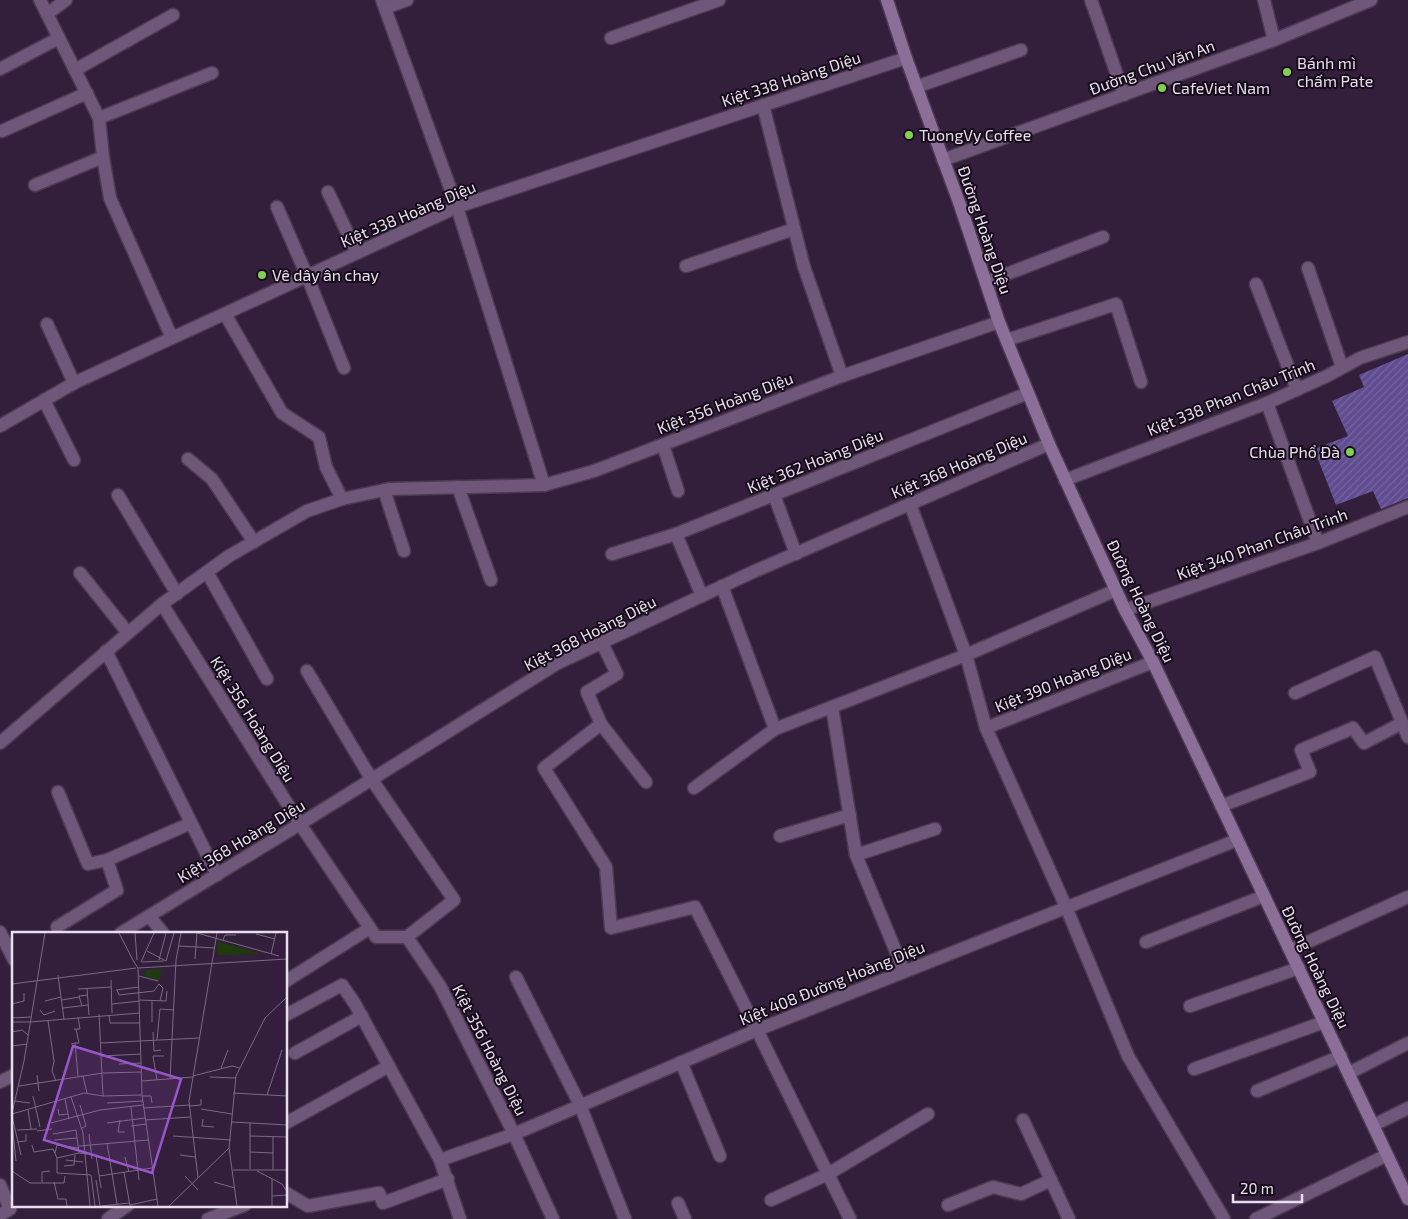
<svg xmlns="http://www.w3.org/2000/svg" width="1408" height="1219" viewBox="0 0 1408 1219" font-family="'Exo 2',sans-serif">
<defs>
<pattern id="building-hatch" width="6" height="6" patternUnits="userSpaceOnUse" patternTransform="scale(1.25)"><rect width="6" height="6" fill="#604c90"/><path d="M-1 1l2-2M0 6l6-6M5 7l2-2" fill="none" stroke="#7765a0"/></pattern>
</defs>
<rect width="100%" height="100%" fill="#331e3b"/>
<path fill="url(#building-hatch)" d="M1408 354V498L1381 509 1373 491 1336 505 1314 449 1348 436 1332 401 1364 387 1359 375Z"/>
<g fill="none" stroke-linecap="round" stroke-linejoin="round">
<defs>
<g id="lane">
<path d="M0 69 59 38"/>
<path d="M763 105 804 267 842 376"/>
<path d="M35 185 103 157"/>
<path d="M663 445 678 491"/>
<path d="M384 490 404 551"/>
<path d="M676 534 702 596"/>
<path d="M1295 693 1375 657 1408 737"/>
<path d="M601 724 587 692 617 674 602 643"/>
<path d="M646 782 601 724 544 768 606 867 611 928 695 907 757 1030"/>
<path d="M1221 806 1310 772 1301 750 1353 728 1364 743 1402 723"/>
<path d="M0 932 14 960"/>
<path d="M1290 950 1408 897"/>
<path d="M1374 1125 1408 1108"/>
<path d="M0 1185 10 1209 0 1215"/>
</g>
<g id="street">
<path d="M40 0 99 118 103 157 110 198 172 338"/>
<path d="M382 0 457 207 544 485"/>
<path d="M1091 0 1124 95"/>
<path d="M1264 0 1274 40"/>
<path d="M385 8 407 0"/>
<path d="M47 14 66 0"/>
<path d="M611 38 719 0"/>
<path d="M75 70 173 15"/>
<path d="M916 87 1021 50"/>
<path d="M99 118 212 73"/>
<path d="M2 131 87 93"/>
<path d="M943 160 1274 40 1371 0"/>
<path d="M328 192 357 253"/>
<path d="M277 207 307 276 344 368"/>
<path d="M686 266 794 229"/>
<path d="M1308 268 1342 367"/>
<path d="M986 282 1103 237"/>
<path d="M1256 284 1297 390"/>
<path d="M225 314 282 413 319 437 326 467 342 499"/>
<path d="M47 324 74 383"/>
<path d="M1007 340 1116 304 1141 382"/>
<path d="M44 400 74 460"/>
<path d="M1267 403 1318 543"/>
<path d="M0 426 74 383 457 207 906 58"/>
<path d="M188 459 212 479 254 542"/>
<path d="M1065 480 1267 403 1327 376 1360 358 1408 342"/>
<path d="M458 487 491 580"/>
<path d="M118 495 177 594"/>
<path d="M774 495 796 554"/>
<path d="M910 504 966 655 986 728 1066 907 1128 1056 1224 1219"/>
<path d="M612 554 676 534 1028 393"/>
<path d="M207 572 267 679"/>
<path d="M80 573 128 633"/>
<path d="M722 586 775 729"/>
<path d="M162 604 300 824 376 937H407L440 986 514 1134 553 1219"/>
<path d="M1125 610 1318 543 1408 507"/>
<path d="M106 651 217 875"/>
<path d="M307 671 372 780 454 900 407 937"/>
<path d="M832 707 856 855 935 829"/>
<path d="M986 728 1153 662"/>
<path d="M0 743 162 604 229 556 307 511 342 499 389 489 544 485 594 471 842 376 999 322"/>
<path d="M694 788 775 729 966 655 1116 590"/>
<path d="M58 792 88 864 107 860 191 823"/>
<path d="M780 836 850 815"/>
<path d="M856 855 904 971"/>
<path d="M149 916 163 933"/>
<path d="M57 927 117 890 107 860"/>
<path d="M121 933 300 824 558 663 755 571 1049 444"/>
<path d="M1146 942 1264 896"/>
<path d="M516 977 580 1105 625 1219"/>
<path d="M286 981 370 928"/>
<path d="M1190 1006 1299 968"/>
<path d="M286 1015 342 985 355 1004 440 1160 460 1219"/>
<path d="M757 1030 850 1219"/>
<path d="M295 1053 362 1016"/>
<path d="M681 1062 720 1156"/>
<path d="M1194 1069 1324 1022"/>
<path d="M1349 1073 1408 1043"/>
<path d="M0 1082 14 1075"/>
<path d="M1257 1091 1341 1056"/>
<path d="M1023 1120 1069 1219"/>
<path d="M286 1123 389 1066"/>
<path d="M440 1160 514 1134 757 1030 1237 840"/>
<path d="M286 1193 308 1206 379 1193 383 1203 448 1179"/>
<path d="M771 1200 828 1174 928 1114"/>
<path d="M678 1203 685 1219"/>
<path d="M948 1205 993 1187 1021 1194 1051 1180"/>
<path d="M108 1219 128 1205"/>
<path d="M208 1219 245 1205"/>
<path d="M1256 1219 1387 1155"/>
</g>
<path id="secondary" d="M887 0 906 58 960 205 999 322 1049 444 1125 610 1153 662 1408 1199"/>
</defs>
<use href="#lane" stroke="#4c3a53" stroke-width="15"/>
<use href="#street" stroke="#4c3a53" stroke-width="15"/>
<use href="#secondary" stroke="#4c3a53" stroke-width="15"/>
<use href="#lane" stroke="#6e5778" stroke-width="12"/>
<use href="#street" stroke="#6e5778" stroke-width="12"/>
<use href="#secondary" stroke="#8b6f98" stroke-width="12"/>
</g>
<g fill="#81d051" stroke="#160c19" stroke-width="2">
<circle cx="1287" cy="72" r="5"/>
<circle cx="1162" cy="88" r="5"/>
<circle cx="909" cy="135" r="5"/>
<circle cx="262" cy="275" r="5"/>
<circle cx="1350" cy="452" r="5"/>
</g>
<g text-anchor="middle" stroke-width="4" stroke-linejoin="round" paint-order="stroke">
<g font-size="16" fill="#eaddf0" stroke="#160c19" text-anchor="start">
<text x="1297" y="69">Bánh mì<tspan x="1297" dy="18">chấm Pate</tspan></text>
<text x="1172" y="94">CafeViet Nam</text>
<text x="919" y="141">TuongVy Coffee</text>
<text x="272" y="281">Vê dây ân chay</text>
<text x="1340" y="458" text-anchor="end">Chùa Phổ Đà</text>
</g>
<g font-size="16" fill="#eaddf0" stroke="#160c19">
<text transform="translate(1152 67) rotate(-20)" y="6">Đường Chu Văn An</text>
<text transform="translate(791 79) rotate(-18)" y="6">Kiệt 338 Hoàng Diệu</text>
<text transform="translate(408 214) rotate(-23)" y="6">Kiệt 338 Hoàng Diệu</text>
<text transform="translate(985 230) rotate(71)" y="6">Đường Hoàng Diệu</text>
<text transform="translate(1231 397) rotate(-22)" y="6">Kiệt 338 Phan Châu Trinh</text>
<text transform="translate(725 403) rotate(-21)" y="6">Kiệt 356 Hoàng Diệu</text>
<text transform="translate(815 461) rotate(-22)" y="6">Kiệt 362 Hoàng Diệu</text>
<text transform="translate(959 465) rotate(-23)" y="6">Kiệt 368 Hoàng Diệu</text>
<text transform="translate(1262 544) rotate(-20)" y="6">Kiệt 340 Phan Châu Trinh</text>
<text transform="translate(1141 601) rotate(64)" y="6">Đường Hoàng Diệu</text>
<text transform="translate(590 633) rotate(-27)" y="6">Kiệt 368 Hoàng Diệu</text>
<text transform="translate(1063 680) rotate(-22)" y="6">Kiệt 390 Hoàng Diệu</text>
<text transform="translate(253 719) rotate(58)" y="6">Kiệt 356 Hoàng Diệu</text>
<text transform="translate(241 841) rotate(-31)" y="6">Kiệt 368 Hoàng Diệu</text>
<text transform="translate(1316 967) rotate(64)" y="6">Đường Hoàng Diệu</text>
<text transform="translate(832 983) rotate(-22)" y="6">Kiệt 408 Đường Hoàng Diệu</text>
<text transform="translate(490 1050) rotate(63)" y="6">Kiệt 356 Hoàng Diệu</text>
</g>
</g>
<g transform="translate(12 932)">
<rect width="275" height="275" fill="#331e3b"/>
<path d="M206 9 250 22 205 23ZM149 37 148 49 132 44 133 38Z" fill="#1f3a0e"/>
<path fill="none" stroke="#7c6a83" stroke-width="1" d="M107 1 122 30M123 1 125 28M185 1 267 24M244 2 263 7M211 8 213 3H224M167 14 203 16M135 19 154 29 162 1M259 22 264 1M183 27 185 1M147 28 154 1M122 30 126 36 275 27M129 30 142 1M130 30 152 29M126 36 130 163 146 274M46 43 52 87M127 44 146 49M99 48 100 81M0 52 124 36M75 56 77 83M66 57 99 55M104 58 127 55M105 58 107 63 142 59 147 52 151 56 148 69M50 68 67 65M128 68 154 69 155 59M140 68V90M33 69 49 65M0 72 12 69V61M100 72 128 69M70 74 67 64 76 63M51 76 76 73M28 78 32 83 43 79M87 82 91 164M97 83 98 91H128M0 86 19 85M36 89 42 129 40 139 44 149M0 90H18M18 90 128 81M62 97H68L66 85M0 100 10 98 16 103M141 100 142 119 149 118M145 108 148 77 162 78M63 111H67L64 97M89 111 187 106M59 112 63 111 66 144M0 114 15 112M90 124 129 122M107 132 129 131M209 136 216 118M25 143 27 159M71 144 75 161M181 144 220 134 228 136M198 145 224 146M158 147 164 28 169 1M145 148 141 124H152M130 149 181 145M7 154 91 141 129 140M221 161 275 164M255 163 270 118M21 164 28 195M130 164H139L140 171M59 165 71 201 78 274M53 167 57 187M3 169 18 171M95 171 131 169M68 173 74 194 70 196M177 174 189 173V167M119 175 127 248M131 176 177 173M46 177 47 183 56 182M189 177 220 182M16 178 19 197M0 181 12 129 33 1M0 182 72 161 91 164 130 163M0 184 9 223M191 187 190 194 202 195M108 188 106 200H113M133 188 178 185M0 190 4 229M220 190 275 193M39 191 88 178 131 173M95 191 133 186M119 194 134 192M5 198 25 197M25 199 40 197M41 202 64 198 67 221 75 222M77 202 80 227M161 204 219 208M238 204 275 205M42 208 65 206M5 210 14 209V202M95 211 105 272M20 213 22 220 41 217 45 226V241L79 243 83 274M67 214 136 208M217 216 225 274M238 220 261 221M43 221 45 213 67 216M84 223 89 256M168 223 183 225M113 225 117 240M45 226 67 221M54 228 71 230M52 234 62 233 63 223M238 237V191M221 238H275M261 238V205M0 239 18 251H52L53 244M245 239 270 252 274 258M112 240 118 274M275 242V268M87 244 140 236M173 244 186 258M186 246 177 169 205 1M260 247V274M84 248 88 274M30 250V240L38 239M42 250 46 267H54L55 274M202 250 223 256M260 264 275 263M118 273 145 267M89 274 118 271M157 274 217 216 224 144 253 86 275 65"/>
<path fill="#9758cb" fill-opacity="0.15" stroke="#9758cb" stroke-width="2.5" d="M61 114 169 147 140 241 32 208Z"/>
<rect width="275" height="275" fill="none" stroke="#eaddf0" stroke-width="2.5"/>
</g>
<path d="M1233 1194v8h69v-8" fill="none" stroke="#eaddf0" stroke-width="2.5"/>
<text x="1240" y="1194" font-size="15" fill="#eaddf0" stroke="#160c19" stroke-width="4" paint-order="stroke">20 m</text>
</svg>
